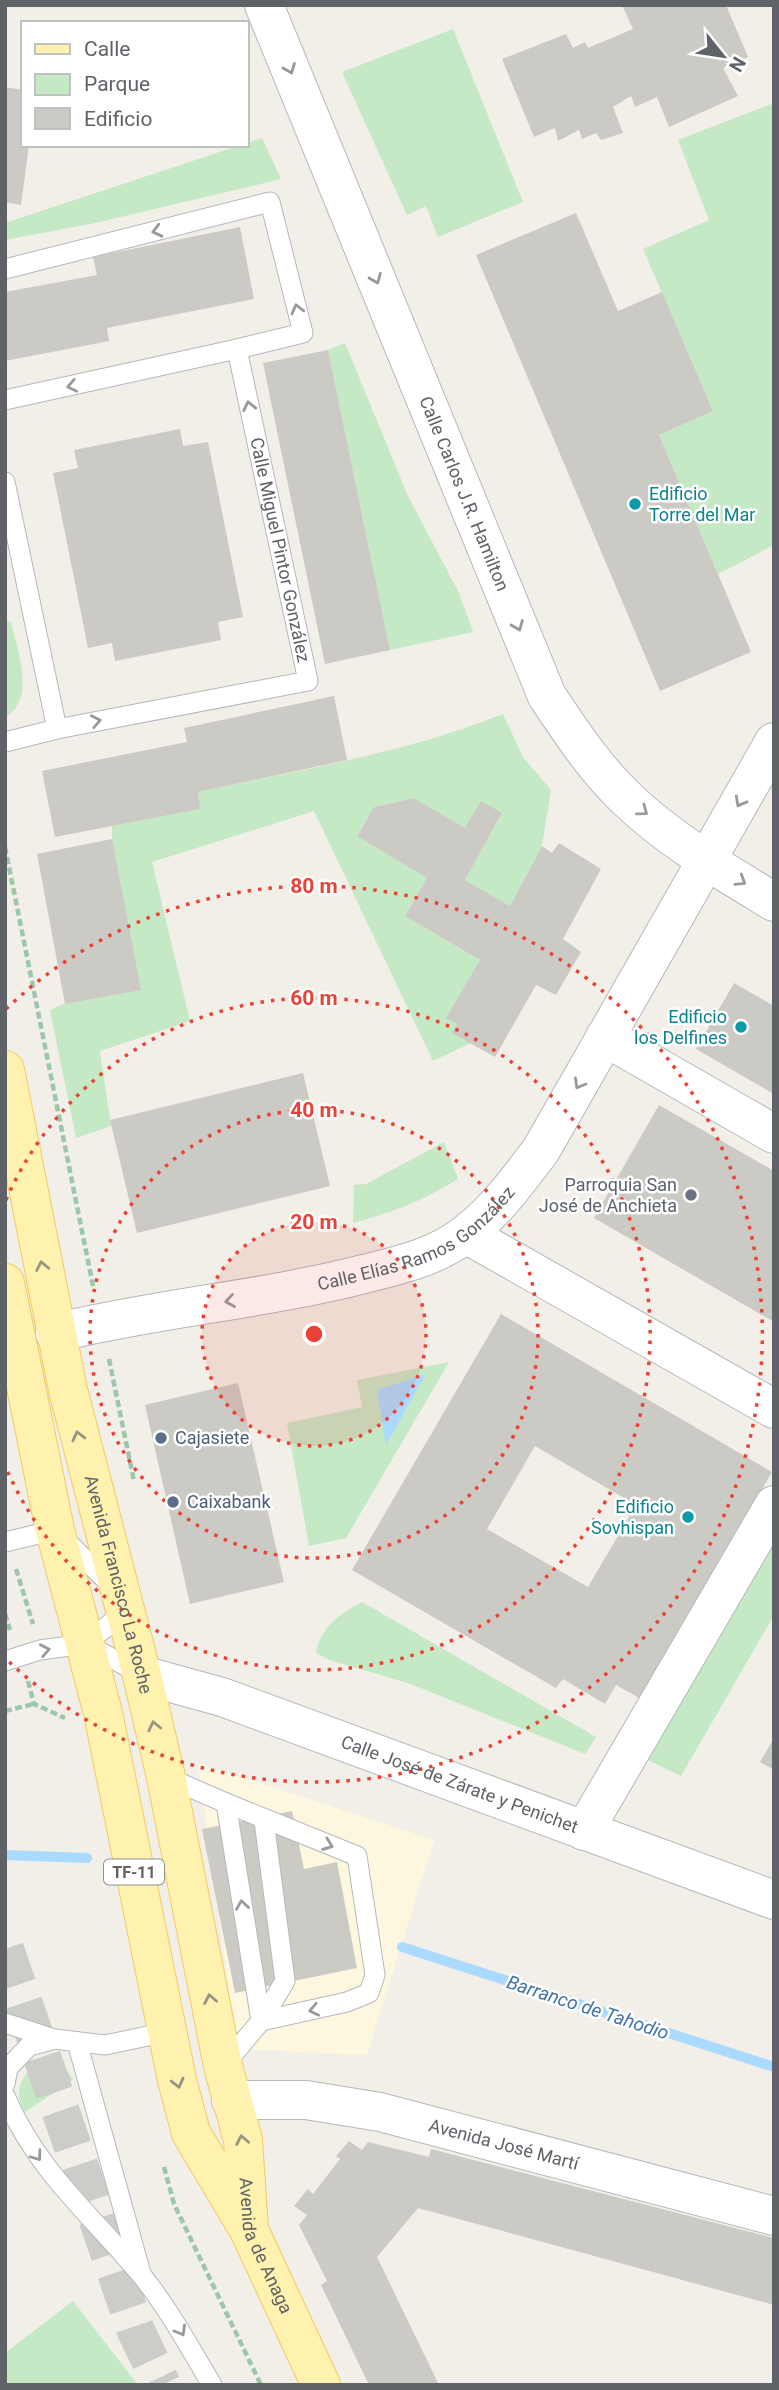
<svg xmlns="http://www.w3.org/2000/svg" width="779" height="2390" viewBox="0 0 779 2390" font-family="Roboto,sans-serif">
<rect width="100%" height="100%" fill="#f1efe8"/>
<path fill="#fef7e0" d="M198 1763 434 1840 367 2055 237 2049Z"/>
<g fill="#c5e8c5">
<path d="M453 29 523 202 438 237 426 206 407 215 342 72Z"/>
<path d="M774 103V545L718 574 659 435 713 411 643 249 709 220 678 140Z"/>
<path d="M262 138 281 179 95 223 5 240V223Z"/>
<path d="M345 343 407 494 459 593 473 632 390 650 328 350Z"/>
<path d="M11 621C17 650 37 700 5 717V622Z"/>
<path d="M503 714 523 757 551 790 542 846 510 906 465 880 502 813 465 828 414 798 374 807 357 835 427 878 405 916 480 960 447 1018 457 1024 453 1033 471 1043 433 1061 314 811 152 862 190 1021 100 1051 111 1126 76 1138 50 1010 66 1003 112 839V826L199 809 198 792C299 770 406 753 503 714Z"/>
<path d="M444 1142 458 1179C425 1200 391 1213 353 1223L354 1185 366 1184Z"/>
<path d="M449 1362 346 1538 309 1546 287 1423 362 1407 357 1380Z"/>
<path d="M774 1544V1615L681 1776 648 1760Z"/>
<path d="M362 1602 596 1737 585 1754 408 1683 329 1660 316 1653C321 1626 340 1614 362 1602Z"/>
<path d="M59 2056 73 2080 25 2112C7 2085 31 2061 59 2056Z"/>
<path d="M73 2301 138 2385H5V2353Z"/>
</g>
<path fill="#aadaff" d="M426 1374 386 1445 377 1390Z"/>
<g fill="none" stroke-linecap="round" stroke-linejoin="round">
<g stroke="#aadaff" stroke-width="10">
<path d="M5 1855 87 1858"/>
<path d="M402 1947 774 2067"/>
</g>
</g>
<g fill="#cccac5" fill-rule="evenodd">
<path d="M622 5H726L748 57 723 68 738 96 669 127 657 97 635 107 631 96 613 107 623 133 601 140 596 133 582 139 579 130 558 141 555 128 534 137 502 59 566 34 573 48 585 42 588 48 633 29Z"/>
<path d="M5 87 23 90V145H29L21 205 5 202Z"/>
<path d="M576 213 618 311 662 292 713 411 659 435 751 652 660 691 476 255Z"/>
<path d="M240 227 254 299 107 328 109 341 5 361V292L97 275 93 257Z"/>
<path d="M328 350 390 650 325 664 263 363Z"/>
<path d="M180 429 183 446 208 442 243 617 218 622 221 640 115 661 112 643 88 648 53 473 78 468 74 450Z"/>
<path d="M334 696 347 760 198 792 200 809 55 837 42 771 187 742 184 728Z"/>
<path d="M414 798 465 828 481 801 502 813 465 880 510 906 542 846 552 853 559 843 601 869 563 939 581 952 556 995 536 985 495 1057 452 1033 457 1024 446 1018 480 960 405 916 427 878 357 836 374 807Z"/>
<path d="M112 839 141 990 65 1004 37 854Z"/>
<path d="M734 983 774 1006V1094L696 1049Z"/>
<path d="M303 1073 330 1186 137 1233 110 1120Z"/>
<path d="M659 1105 774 1171V1322L594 1218Z"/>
<path d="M501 1314 772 1472 641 1699 616 1685 605 1704 563 1679 556 1688 352 1570ZM535 1446 636 1505 588 1587 487 1529Z"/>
<path d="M238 1383 284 1582 190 1604 145 1405Z"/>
<path d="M774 1738V1770L760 1762Z"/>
<path d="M292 1811 304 1869 337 1862 357 1968 235 1993 202 1829Z"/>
<path d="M349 2141 362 2150 368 2142 429 2157 431 2149 774 2238V2305L418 2208 377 2257 439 2385H369L321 2285 327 2281 299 2225 307 2215 294 2206 308 2189 313 2194 340 2159 336 2156Z"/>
</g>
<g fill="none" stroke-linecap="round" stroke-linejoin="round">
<path stroke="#ccccc8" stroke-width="38" stroke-dasharray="38 19" stroke-linecap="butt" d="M5 1949 136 2331 162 2385"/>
<defs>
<g id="lane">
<path d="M5 269 270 202 303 333 237 349"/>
<path id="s1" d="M5 400 237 349 308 681 57 729 5 742"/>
<path d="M5 482 57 729"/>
<path d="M5 1542 55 1530 112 1586"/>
<path d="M86 1644 142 1675"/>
<path d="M5 1661 40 1650 85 1644 126 1611"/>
<path d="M166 1777 226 1803 261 2021"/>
<path d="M226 1803 357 1856 375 1975 369 1993 347 2002 261 2021"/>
<path d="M5 2023 54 2039"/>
<path d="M77 2042 140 2270"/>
<path d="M223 2066 261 2021 285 1981 264 1821"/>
<path d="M5 2084 8 2068 29 2046 55 2039 105 2045 167 2032"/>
<path d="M5 2096C38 2173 92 2215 143 2277 170 2311 190 2348 212 2385"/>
</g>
<g id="street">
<path id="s2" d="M264 5 547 696C571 732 594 767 625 797 668 839 723 871 774 902"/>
<path d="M605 1037 774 1134"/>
<path d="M466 1234 774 1409"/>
<path id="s3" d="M55 1333C157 1308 262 1300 364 1274 399 1265 437 1257 467 1233 496 1211 519 1179 541 1150L774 742"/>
<path id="s4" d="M142 1675 222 1697 774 1900"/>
<path d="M584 1831 774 1505"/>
<path id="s5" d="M231 2100H306L380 2112 774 2216"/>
</g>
<g id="primary">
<path id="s6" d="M5 1070 68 1390 142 1675 166 1777 223 2066 243 2140 249 2230 321 2385"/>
<path d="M5 1283 55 1530 103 1713 177 2080 191 2133 246 2225"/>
</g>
</defs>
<use href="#lane" stroke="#b5b8bc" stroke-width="21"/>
<use href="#street" stroke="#b5b8bc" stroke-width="40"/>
<use href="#primary" stroke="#f2c960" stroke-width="40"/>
<g stroke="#9cc7a9" stroke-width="4.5" stroke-dasharray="7 3.5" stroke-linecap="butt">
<path d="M5 847 93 1286"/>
<path d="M109 1359 134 1481"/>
<path d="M16 1569 33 1624"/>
<path d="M5 1614 10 1630"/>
<path d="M28 1681 34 1704 65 1718"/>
<path d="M5 1711 34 1704"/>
<path d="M164 2167 174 2204 261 2385"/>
</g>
<use href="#lane" stroke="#fff" stroke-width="19"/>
<use href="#street" stroke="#fff" stroke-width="38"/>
<use href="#primary" stroke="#fff2af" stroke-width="38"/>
</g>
<defs><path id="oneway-chevron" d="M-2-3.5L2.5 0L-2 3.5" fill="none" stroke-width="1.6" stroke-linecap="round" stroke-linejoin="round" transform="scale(1.75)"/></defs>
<g stroke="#979a9d">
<use href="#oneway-chevron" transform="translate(290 69) rotate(68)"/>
<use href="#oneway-chevron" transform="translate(157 231) rotate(166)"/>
<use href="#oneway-chevron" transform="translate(376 279) rotate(68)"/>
<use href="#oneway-chevron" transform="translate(297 309) rotate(-104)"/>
<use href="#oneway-chevron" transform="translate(72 386) rotate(168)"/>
<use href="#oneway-chevron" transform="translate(249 406) rotate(-102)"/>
<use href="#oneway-chevron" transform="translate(518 626) rotate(68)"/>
<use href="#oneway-chevron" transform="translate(96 721) rotate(-11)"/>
<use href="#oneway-chevron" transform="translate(740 802) rotate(119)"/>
<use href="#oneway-chevron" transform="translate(643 811) rotate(37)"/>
<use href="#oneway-chevron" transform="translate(741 881) rotate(32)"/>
<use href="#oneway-chevron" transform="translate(579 1084) rotate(120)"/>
<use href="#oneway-chevron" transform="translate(230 1301) rotate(171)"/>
<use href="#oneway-chevron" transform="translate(45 1650) rotate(-11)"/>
<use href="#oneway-chevron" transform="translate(328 1845) rotate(21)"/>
<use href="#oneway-chevron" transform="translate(242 1905) rotate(-99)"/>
<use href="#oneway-chevron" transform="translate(314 2010) rotate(168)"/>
<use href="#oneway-chevron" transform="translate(37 2156) rotate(54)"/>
<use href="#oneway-chevron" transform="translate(181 2331) rotate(60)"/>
</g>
<g stroke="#979581">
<use href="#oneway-chevron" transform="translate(42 1266) rotate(-101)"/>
<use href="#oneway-chevron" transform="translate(78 1436) rotate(-104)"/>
<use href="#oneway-chevron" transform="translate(154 1726) rotate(-103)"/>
<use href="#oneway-chevron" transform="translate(210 1999) rotate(-101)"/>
<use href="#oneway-chevron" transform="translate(178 2083) rotate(76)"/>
<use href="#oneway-chevron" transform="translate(242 2140) rotate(-101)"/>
</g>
<circle cx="314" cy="1334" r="112" fill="#ea4335" fill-opacity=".12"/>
<g fill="none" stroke="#ea4335" stroke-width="3.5" stroke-dasharray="3.5 7">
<circle cx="314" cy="1334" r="112"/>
<circle cx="314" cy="1334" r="224"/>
<path d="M6 1200A336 336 0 1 1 6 1468"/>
<path d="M6 1009A448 448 0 1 1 6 1659"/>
</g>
<g fill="#0f9aa8" stroke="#fff" stroke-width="2.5">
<circle cx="635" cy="504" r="7"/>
<circle cx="741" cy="1027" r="7"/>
<circle cx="688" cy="1517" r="7"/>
</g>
<circle fill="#6b7280" stroke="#fff" stroke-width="2.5" cx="691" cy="1195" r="7"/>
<g fill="#5c6f8a" stroke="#fff" stroke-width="2.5">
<circle cx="161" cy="1438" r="7"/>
<circle cx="173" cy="1502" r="7"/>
</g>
<g text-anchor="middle" stroke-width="5" stroke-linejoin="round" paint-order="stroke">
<rect fill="#fff" stroke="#8f9295" stroke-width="2" x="104" y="1859.5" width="60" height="25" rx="5"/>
<g font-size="16" font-weight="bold" fill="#5f6368">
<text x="134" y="1878">TF-11</text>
</g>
<g font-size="18" fill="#5f6368" stroke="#fff">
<text dy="6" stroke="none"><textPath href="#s2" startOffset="528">Calle Carlos J.R. Hamilton</textPath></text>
<text dy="6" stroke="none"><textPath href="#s1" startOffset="443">Calle Miguel Pintor González</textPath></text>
<text dy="6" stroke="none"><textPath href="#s3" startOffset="378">Calle Elías Ramos González</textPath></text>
<text dy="6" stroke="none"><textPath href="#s6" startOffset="527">Avenida Francisco La Roche</textPath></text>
<text dy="6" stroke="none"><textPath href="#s4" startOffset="336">Calle José de Zárate y Penichet</textPath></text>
<text dy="6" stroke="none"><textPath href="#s5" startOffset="278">Avenida José Martí</textPath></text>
<text dy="6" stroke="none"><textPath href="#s6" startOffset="1206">Avenida de Anaga</textPath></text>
</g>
<g font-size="18" fill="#0d838f" stroke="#fff" text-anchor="end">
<text x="649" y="500" text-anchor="start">Edificio<tspan x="649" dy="21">Torre del Mar</tspan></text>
<text x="727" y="1023">Edificio<tspan x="727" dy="21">los Delfines</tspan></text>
<text x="674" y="1513">Edificio<tspan x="674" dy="21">Sovhispan</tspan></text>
</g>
<g font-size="18" fill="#5b616d" stroke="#fff" text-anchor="end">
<text x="677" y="1191">Parroquia San<tspan x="677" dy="21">José de Anchieta</tspan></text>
</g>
<g font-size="18" fill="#4e5e75" stroke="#fff" text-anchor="start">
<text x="175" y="1444">Cajasiete</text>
<text x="187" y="1508">Caixabank</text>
</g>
<g font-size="19" font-style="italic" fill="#4174aa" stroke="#fff">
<text transform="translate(588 2007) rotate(18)" y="7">Barranco de Tahodio</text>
</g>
</g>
<circle cx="314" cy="1334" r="10" fill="#ea4335" stroke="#fff" stroke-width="3.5"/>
<g font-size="21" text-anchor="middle" font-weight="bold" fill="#ea4335" stroke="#fff" stroke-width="5" stroke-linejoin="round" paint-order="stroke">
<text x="314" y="893">80 m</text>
<text x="314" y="1005">60 m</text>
<text x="314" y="1117">40 m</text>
<text x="314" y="1229">20 m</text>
</g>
<rect width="779" height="2390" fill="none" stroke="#5f6368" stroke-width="14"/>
<rect x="21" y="21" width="228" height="126" fill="#ffffff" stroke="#bfc1c3" stroke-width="2"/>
<rect x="35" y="44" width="35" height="10" fill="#fff2af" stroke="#bfc1c3" stroke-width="2"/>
<text x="84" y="56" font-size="21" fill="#5f6368">Calle</text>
<rect x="35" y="74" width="35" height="21" fill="#c5e8c5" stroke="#bfc1c3" stroke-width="2"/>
<text x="84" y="91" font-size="21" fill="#5f6368">Parque</text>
<rect x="35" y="108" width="35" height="21" fill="#cccac5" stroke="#bfc1c3" stroke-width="2"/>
<text x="84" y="126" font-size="21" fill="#5f6368">Edificio</text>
<g transform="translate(723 56) rotate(120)" stroke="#ffffff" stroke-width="5" paint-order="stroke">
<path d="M0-5L12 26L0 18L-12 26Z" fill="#5f6368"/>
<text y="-10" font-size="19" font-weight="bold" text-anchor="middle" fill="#5f6368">N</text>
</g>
</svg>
